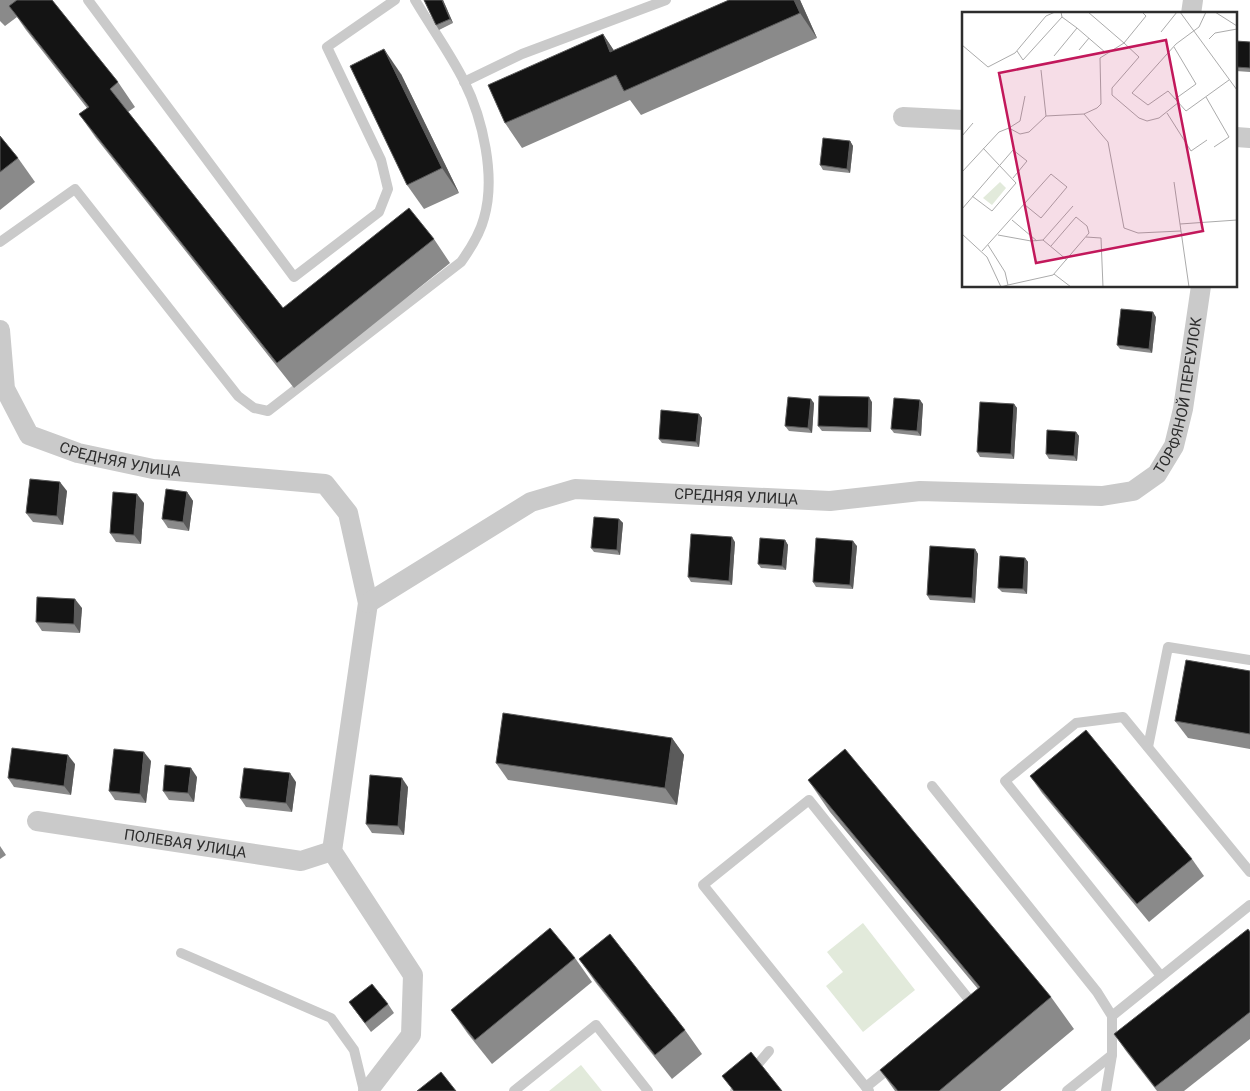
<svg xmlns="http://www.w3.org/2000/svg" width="1250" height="1091" viewBox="0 0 1250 1091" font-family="Roboto,sans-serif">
<rect width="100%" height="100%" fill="#fff"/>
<g fill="#e2eadb">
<path d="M863 923 915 990 863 1032 826 986 843 972 827 952Z"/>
<path d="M581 1065 602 1091H549Z"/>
</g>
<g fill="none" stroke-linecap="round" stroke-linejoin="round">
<g stroke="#cacaca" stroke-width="10">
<path d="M88 0 294 277 379 212 388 189 381 160 327 47 395 0"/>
<path d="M464 82 522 54 666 0"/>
<path d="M0 242 75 189 238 396 254 408 268 411 461 262C471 248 480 234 484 218 496 177 483 119 464 81 450 53 431 27 415 0"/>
<path d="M1148 747 1168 647 1250 660"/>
<path d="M932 786 1097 992 1112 1016"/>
<path d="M181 953 331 1018 354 1050 364 1091"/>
<path d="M1161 976 1005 781 1076 723 1123 717 1250 872"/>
<path d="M866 1087 892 1066"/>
<path d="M514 1091 596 1025 648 1091"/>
<path d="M735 1091 769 1051"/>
<path d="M869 1091 703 885 809 800 971 1002 966 1006"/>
<path d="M1067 1091 1112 1055"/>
<path d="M1106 1091 1112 1055V1016L1250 905"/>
</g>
<g stroke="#cacaca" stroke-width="20">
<path d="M1191 14 1193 0"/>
<path d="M903 117 964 120"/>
<path d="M1236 137 1250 138"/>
<path id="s1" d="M0 330 5 389 29 435 78 453 153 469 325 484 348 513 368 603 332 851 413 975 411 1035 368 1091"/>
<path id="s2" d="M368 603 531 502 575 489 830 501 920 491 1102 496 1133 491 1157 474 1174 446 1183 409 1201 286"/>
<path id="s3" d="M37 821 301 861 332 851"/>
</g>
</g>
<g fill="#8a8a8a">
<path d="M0 0H52L118 82 135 107 128 112 283 308 434 239 450 263 294 388 96 138 79 114 87 108 26 30 17 17 5 26 0 21Z"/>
<path d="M424 0H443L453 23 439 30 436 25Z"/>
<path d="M729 0H800L817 38 641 115 630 100 522 148 505 123 603 34 614 51Z"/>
<path d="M1236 41 1250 42V72L1236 71Z"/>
<path d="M401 74 459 193 424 209 407 185Z"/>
<path d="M0 136 18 158 35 182 0 210Z"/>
<path d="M850 141 853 146 850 173 823 170 820 165Z"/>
<path d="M1156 317 1152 353 1120 349 1117 345Z"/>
<path d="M872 402 871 432 822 431 818 426Z"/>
<path d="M814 403 812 433 789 431 785 426Z"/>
<path d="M923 404 921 436 894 433 891 429Z"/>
<path d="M1014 404 1017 408 1014 459 980 457 977 452Z"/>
<path d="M699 414 702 418 699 447 662 443 659 439Z"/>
<path d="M1076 432 1079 436 1077 461 1049 459 1046 454Z"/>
<path d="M67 491 63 525 33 522 26 513Z"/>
<path d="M187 492 193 501 189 531 168 528 162 519Z"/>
<path d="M144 503 141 544 116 542 110 533Z"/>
<path d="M619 519 623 523 620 555 594 552 591 548Z"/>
<path d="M785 540 788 545 786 570 761 568 758 564Z"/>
<path d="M735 542 732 585 691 582 688 577Z"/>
<path d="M857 546 853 589 816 587 813 582Z"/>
<path d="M975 549 978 554 975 603 930 600 927 595Z"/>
<path d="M1025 558 1028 562 1027 594 1002 592 998 588Z"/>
<path d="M82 608 80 633 42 631 36 622Z"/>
<path d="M1250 671V749L1188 738 1175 721Z"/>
<path d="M672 738 684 755 677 805 508 780 496 763Z"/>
<path d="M151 761 146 803 115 800 109 791Z"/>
<path d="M75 764 71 795 14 787 8 778Z"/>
<path d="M1030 776 1192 859 1204 876 1149 922 1042 793Z"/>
<path d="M197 777 194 802 169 800 163 791Z"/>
<path d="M808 780 1051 997 1074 1029 1000 1091H895L880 1070 978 989 830 812Z"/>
<path d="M296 782 292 812 246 807 240 798Z"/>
<path d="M408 787 404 835 372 833 366 824Z"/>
<path d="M0 846 6 855 0 859Z"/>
<path d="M1250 932V1039L1184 1091H1157L1126 1051 1114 1034Z"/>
<path d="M575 958 592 982 492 1064 468 1034 451 1010Z"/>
<path d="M579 959 685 1030 702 1054 672 1079 596 983Z"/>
<path d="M349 1002 388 1004 394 1013 371 1032Z"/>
</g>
<g fill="#5a5a5a">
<path d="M442 0H443L453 23 450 19Z"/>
<path d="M794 0H800L817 38 800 13Z"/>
<path d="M603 34 619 58 610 52Z"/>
<path d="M384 49 401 74 459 193 442 168Z"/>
<path d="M850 141 853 146 850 173 847 169Z"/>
<path d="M1153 312 1156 317 1152 353 1149 349Z"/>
<path d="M869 397 872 402 871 432 868 428Z"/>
<path d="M811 399 814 403 812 433 808 428Z"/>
<path d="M920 400 923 404 921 436 917 431Z"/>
<path d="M1014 404 1017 408 1014 459 1011 454Z"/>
<path d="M699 414 702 418 699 447 696 442Z"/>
<path d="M1076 432 1079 436 1077 461 1074 456Z"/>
<path d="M60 482 67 491 63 525 57 516Z"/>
<path d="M187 492 193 501 189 531 183 522Z"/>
<path d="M137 494 144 503 141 544 134 535Z"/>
<path d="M619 519 623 523 620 555 617 550Z"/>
<path d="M732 537 735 542 732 585 729 581Z"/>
<path d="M785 540 788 545 786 570 782 566Z"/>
<path d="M853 541 857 546 853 589 850 585Z"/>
<path d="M975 549 978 554 975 603 972 598Z"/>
<path d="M1025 558 1028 562 1027 594 1023 589Z"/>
<path d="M75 599 82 608 80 633 74 624Z"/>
<path d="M672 738 684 755 677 805 665 788Z"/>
<path d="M144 752 151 761 146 803 140 794Z"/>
<path d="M68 755 75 764 71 795 64 786Z"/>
<path d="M191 768 197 777 194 802 188 793Z"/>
<path d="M290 773 296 782 292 812 286 803Z"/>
<path d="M402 778 408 787 404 835 398 826Z"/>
</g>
<g fill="#141414" stroke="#5a5a5a">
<path d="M17 0H52L118 82 110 89 283 308 409 208 434 239 277 363 79 114 89 107 9 6Z"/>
<path d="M424 0H442L450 19 436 25Z"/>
<path d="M729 0H794L800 13 624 91 616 75 505 123 488 85 603 34 610 52Z"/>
<path d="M1236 41 1250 42V68L1236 67Z"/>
<path d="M384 49 442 168 407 185 350 66Z"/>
<path d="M0 136 18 158 0 172Z"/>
<path d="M823 138 850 141 847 169 820 165Z"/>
<path d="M1121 309 1153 312 1149 349 1117 345Z"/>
<path d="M819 396 869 397 868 428 818 426Z"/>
<path d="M788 397 811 399 808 428 785 426Z"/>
<path d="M894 398 920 400 917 431 891 429Z"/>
<path d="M980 402 1014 404 1011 454 977 452Z"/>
<path d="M661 410 699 414 696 442 659 439Z"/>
<path d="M1047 430 1076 432 1074 456 1046 454Z"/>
<path d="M30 479 60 482 57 516 26 513Z"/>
<path d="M166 489 187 492 183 522 162 519Z"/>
<path d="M113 492 137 494 134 535 110 533Z"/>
<path d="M594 517 619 519 617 550 591 548Z"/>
<path d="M691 534 732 537 729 581 688 577Z"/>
<path d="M760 538 785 540 782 566 758 564Z"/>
<path d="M816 538 853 541 850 585 813 582Z"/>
<path d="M930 546 975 549 972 598 927 595Z"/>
<path d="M1000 556 1025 558 1023 589 998 588Z"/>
<path d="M37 597 75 599 74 624 36 622Z"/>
<path d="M1186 660 1250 671V734L1175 721Z"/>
<path d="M503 713 672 738 665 788 496 763Z"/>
<path d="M1086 730 1192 859 1137 904 1030 776Z"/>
<path d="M12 748 68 755 64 786 8 778Z"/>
<path d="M114 749 144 752 140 794 109 791Z"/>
<path d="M845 749 1051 997 939 1091H898L880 1070 980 987 808 780Z"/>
<path d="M165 765 191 768 188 793 163 791Z"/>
<path d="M244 768 290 773 286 803 240 798Z"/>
<path d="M370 775 402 778 398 826 366 824Z"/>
<path d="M550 928 575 958 475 1040 451 1010Z"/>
<path d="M1248 929 1250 932V1012L1155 1087 1114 1034Z"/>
<path d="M610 934 685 1030 655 1055 579 959Z"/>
<path d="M372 984 388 1004 365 1023 349 1002Z"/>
<path d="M751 1052 782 1091H734L722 1076Z"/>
<path d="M441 1072 456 1091H417Z"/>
</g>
<g text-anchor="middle" stroke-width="5" stroke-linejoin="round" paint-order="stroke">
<g font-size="15" fill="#2d2d2d" stroke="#fff">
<text dy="5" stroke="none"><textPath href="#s2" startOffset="909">ТОРФЯНОЙ ПЕРЕУЛОК</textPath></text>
<text dy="5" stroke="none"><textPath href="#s1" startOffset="206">СРЕДНЯЯ УЛИЦА</textPath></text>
<text dy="5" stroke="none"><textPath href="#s2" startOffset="399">СРЕДНЯЯ УЛИЦА</textPath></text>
<text dy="5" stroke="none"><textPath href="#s3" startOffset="150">ПОЛЕВАЯ УЛИЦА</textPath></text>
</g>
</g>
<g transform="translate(962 12)">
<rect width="275" height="275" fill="#fff"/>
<path d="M38 170 44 176 30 193 21 186Z" fill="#e2eadb"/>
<path fill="none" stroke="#ababab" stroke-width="1" d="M126 0 162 31 184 4 180 0M218 0 275 78M244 0 237 15 214 32 170 81 186 93 206 79 224 99 267 68M253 0 275 14M115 16 144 41M199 20 215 0M247 27 253 21 275 17M0 33 26 55 53 41 84 4 93 0M212 35 234 72 213 87M117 38 127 26M55 39 61 48 100 5 99 0M92 44 115 16 100 5M79 58 84 104M244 85 267 125 252 135M205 101 229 139 245 128M122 102 146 130 162 216 176 221 219 219M47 116 58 109 63 84M0 124 11 111M0 160 37 120 47 116 58 122 67 120 84 104 122 102 135 96 139 92 138 46 162 31 177 45 150 76V83L177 106 185 109 197 106 217 90M212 170 227 275M10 184 30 199 54 171 21 136M0 197 51 138 65 149 51 166M50 208 75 229M218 212 275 208M0 222 25 245 39 275M36 223 69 229 81 228 105 248M124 225 139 226 141 275M81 228 111 194M26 233 43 260 46 273 39 275M20 239 89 162 105 175 79 206 63 193M92 262 109 275M46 273 91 263 127 221 125 214 114 205 89 234"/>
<path fill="#c2185b" fill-opacity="0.15" stroke="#c2185b" stroke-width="2.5" d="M204 28 241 219 74 251 37 61Z"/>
<rect width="275" height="275" fill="none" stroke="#2d2d2d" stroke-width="2.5"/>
</g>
</svg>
